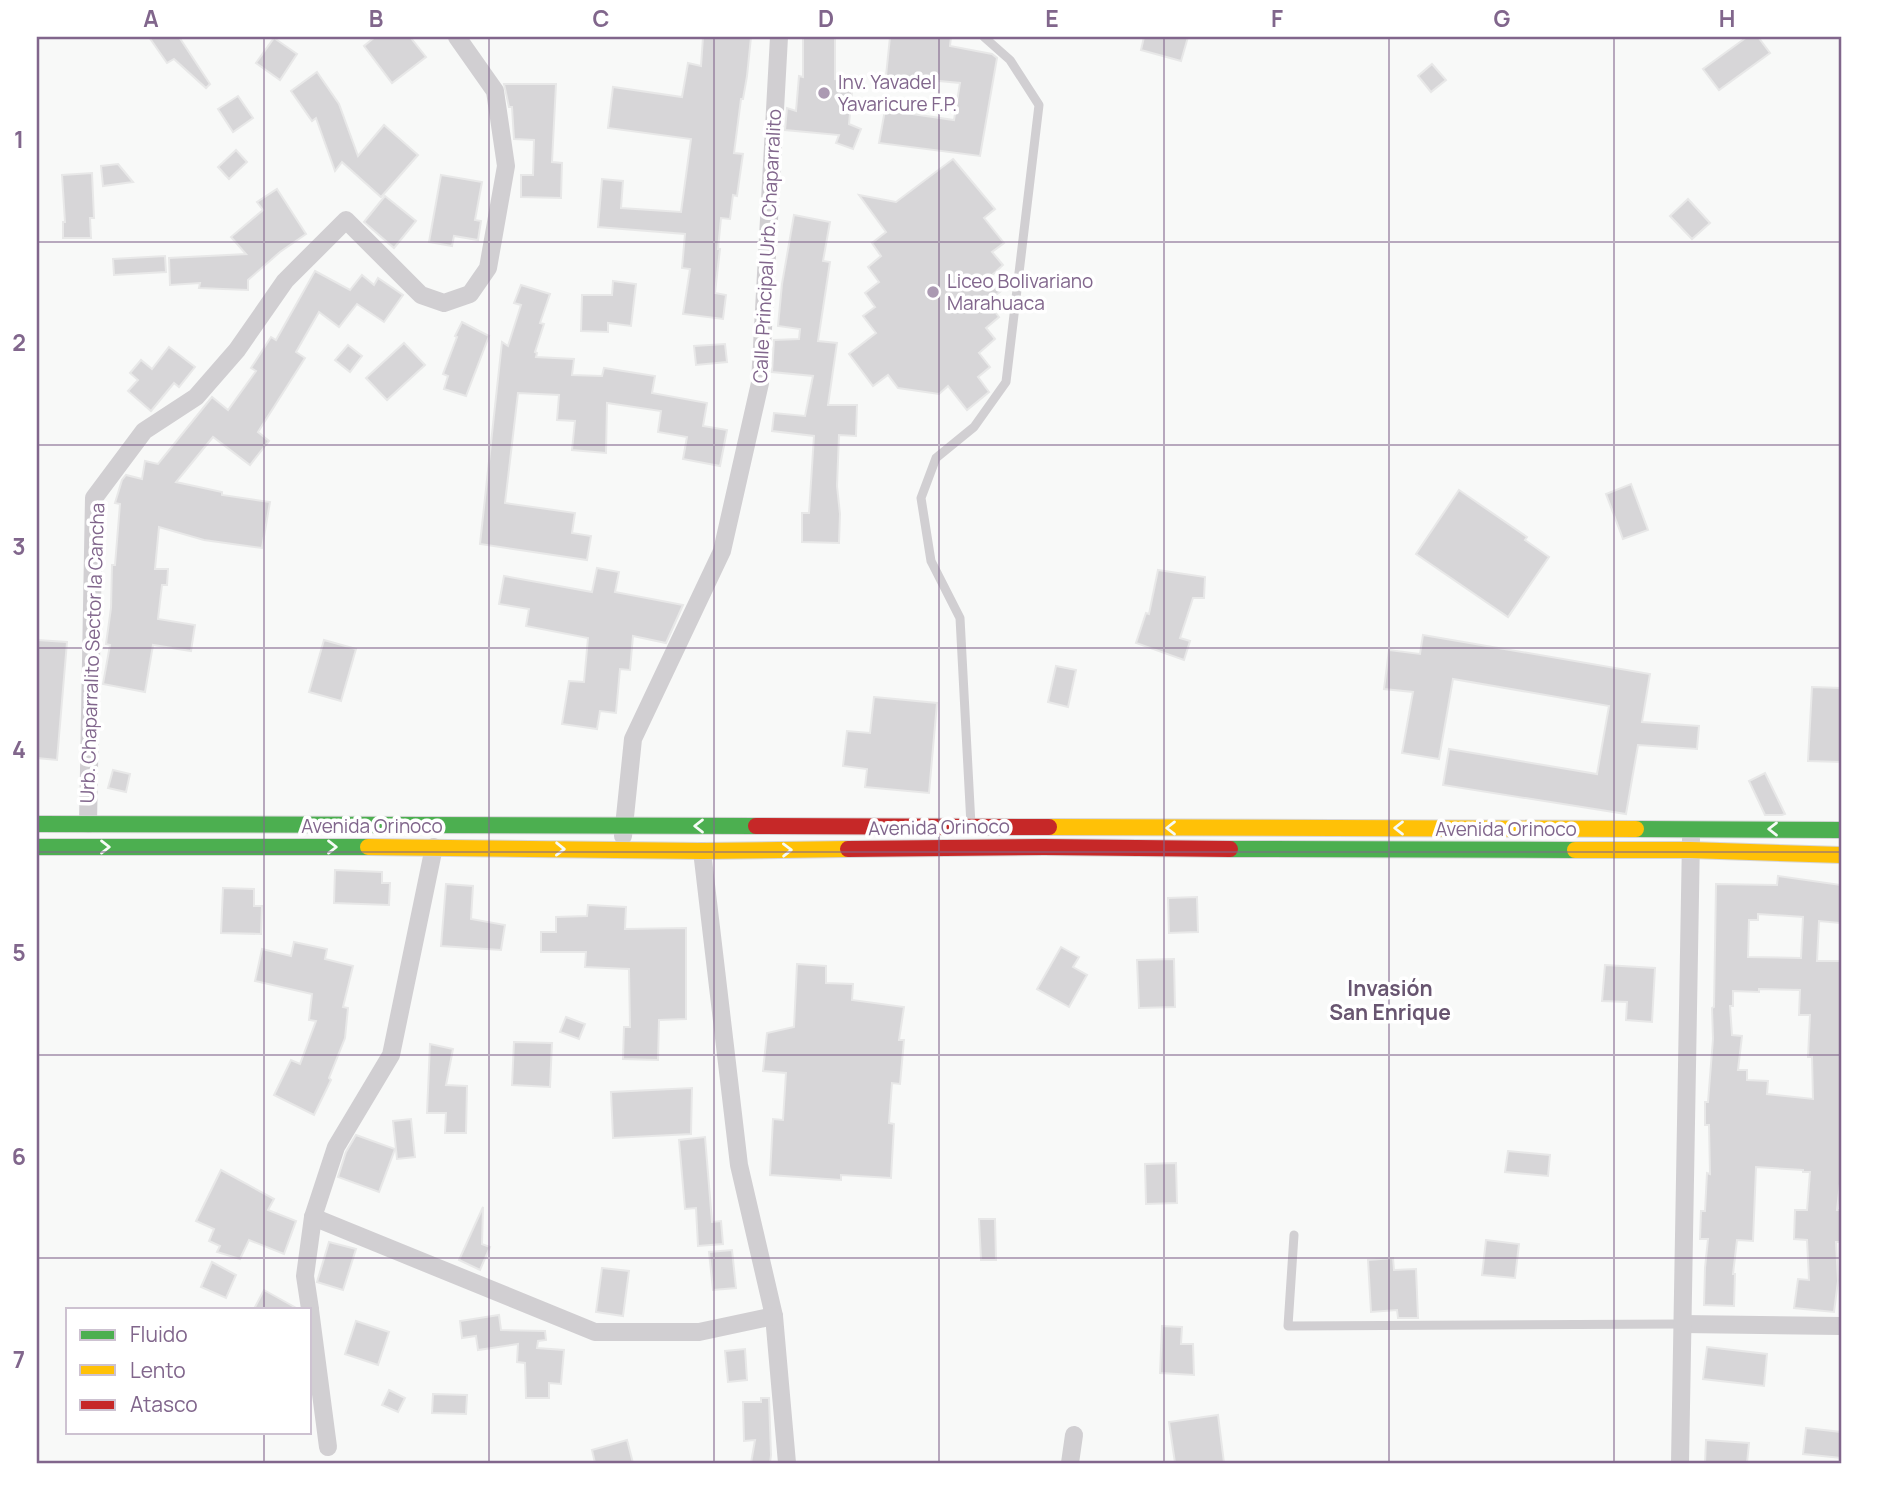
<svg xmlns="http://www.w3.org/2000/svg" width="1878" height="1500" viewBox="0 0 1878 1500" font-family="Manrope,sans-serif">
<rect width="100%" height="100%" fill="#f8f9f8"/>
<g fill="#d7d6d8" stroke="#e8e8e8" stroke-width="2" fill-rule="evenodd">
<path d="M149 37H179L210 84 206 88 174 59 167 63Z"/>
<path d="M375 37H410L426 57 392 83 364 46Z"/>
<path d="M703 37H751L747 76 743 99H741L734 153 743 154 737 196 733 195 730 219 721 218 718 249H720L715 293 726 295 723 319 683 314 690 269 682 268 685 234 598 227 602 179 623 181 621 208 681 212 691 139 608 128 613 87 682 97 688 63 701 66Z"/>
<path d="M803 37H835V79L853 81 849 124 861 129 853 149 836 143 839 135 785 130 787 108 796 111 799 76 803 77Z"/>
<path d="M890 37H951L950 46 992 54 997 58 980 156 879 143 885 110 954 120 960 83 886 76Z"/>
<path d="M1144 37H1188L1181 61 1141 50Z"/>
<path d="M1747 37H1758L1770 53 1719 90 1703 69Z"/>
<path d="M274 38 297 54 280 80 256 63Z"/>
<path d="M1432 64 1446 80 1431 92 1418 76Z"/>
<path d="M317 72 339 104 358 156 384 125 418 155 381 197 342 162 335 171 316 118 312 121 291 91Z"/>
<path d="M504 84H556L552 162 562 163 561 198 521 197V175H533L534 140 514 139 512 107H509Z"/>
<path d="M238 96 253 118 233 132 218 109Z"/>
<path d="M236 150 247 162 229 179 218 167Z"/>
<path d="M953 159 995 209 984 218 1004 243 992 252 1003 265 990 277 1001 291 987 302 999 317 986 328 995 339 979 353 990 367 978 377 989 392 967 410 948 386 939 394 898 388 888 375 873 386 849 354 876 333 863 316 875 307 865 293 879 282 868 267 881 256 872 243 886 232 859 195 896 202Z"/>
<path d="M118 164 133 182 103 186 101 166Z"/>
<path d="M92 173 94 218H90L91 238H63V222H65L62 175Z"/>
<path d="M441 175 482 182 475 220 481 221 478 240 454 236 452 246 429 242Z"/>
<path d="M277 189 306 234 280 252 248 280V290L199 288 200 283 170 285 169 258 246 254 231 237 263 210 257 202Z"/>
<path d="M385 196 416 221 394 248 364 222Z"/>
<path d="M1688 199 1710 223 1692 239 1670 216Z"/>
<path d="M794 215 830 222 823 261 830 262 818 341 837 343 828 405H857L856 436 839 435 837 486 840 514 839 543 802 542V513H809L814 436 772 431 774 413 805 416 813 376 772 372 774 340 799 339 800 329 778 326 782 284Z"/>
<path d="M165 256 166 272 114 275 113 259Z"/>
<path d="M315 271 350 290 362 275 374 285 378 278 403 295 384 322 357 304 339 327 319 312 296 352 305 358 258 432 269 441 250 465 213 437 176 482 222 492V495L270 502 262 548 204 540 159 527 155 569H168L167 585H162L158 619 195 625 191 651 153 645 145 692 103 684 110 645 106 644 111 608 112 565H115L120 504 115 503 122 480 126 475 142 479 145 461 158 464 212 397 228 410 256 371 251 368 271 337 276 340Z"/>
<path d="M613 281 636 284 631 326 608 323V332L581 331 582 295H612Z"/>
<path d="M521 285 550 294 540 323 544 324 535 352 537 353 536 357 574 359 572 375 602 376 604 368 655 376 652 393 707 403 703 426 727 430 720 466 683 459 687 437 658 432 661 411 607 403 606 453 572 450 575 421 557 420 559 395 518 393 505 503 575 513 572 533 591 536 587 560 480 544 502 342 508 346 521 305 514 303Z"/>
<path d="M462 322 489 336 466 396 444 389 448 376 443 374 457 337 455 336Z"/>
<path d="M404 343 425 365 387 400 366 378Z"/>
<path d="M725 344 727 362 696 365 694 346Z"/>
<path d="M348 345 362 356 350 372 335 360Z"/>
<path d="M169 347 195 367 179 387 174 383 151 411 128 391 138 380 130 373 141 360 152 369Z"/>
<path d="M1631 484 1648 530 1623 539 1606 494Z"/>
<path d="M1459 490 1527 537 1525 540 1549 557 1508 617 1416 554Z"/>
<path d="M597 568 619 572 615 592 683 605 666 643 633 636 630 670 620 669 616 713 600 711 597 729 562 724 569 681 584 682 588 638 526 626 529 609 499 604 504 576 592 592Z"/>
<path d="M1158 570 1205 577 1204 598H1193L1180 638 1190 641 1184 660 1136 643 1146 613 1149 614Z"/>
<path d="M1423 635 1650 674 1642 722 1699 726 1697 749 1638 745 1626 814 1443 785 1449 749 1597 774 1609 706 1453 679 1439 759 1402 753 1413 692 1384 689 1389 650 1420 654Z"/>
<path d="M37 640 67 642 57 760 37 758Z"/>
<path d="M324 640 356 649 341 701 309 692Z"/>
<path d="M1056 666 1076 670 1068 707 1048 702Z"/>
<path d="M1812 687 1841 688V762L1808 761Z"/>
<path d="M874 697 937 703 929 793 865 787 867 769 843 766 847 731 870 733Z"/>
<path d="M113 770 130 774 126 792 108 788Z"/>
<path d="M1765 773 1785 814 1782 815H1765L1749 781Z"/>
<path d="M335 870 382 872V883H390L389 905 334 903Z"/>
<path d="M1778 876 1841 885 1840 923 1819 921 1817 961H1841V1174L1837 1210H1841V1242H1836L1838 1281 1834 1312 1794 1308 1798 1279 1809 1280 1807 1240 1794 1239 1795 1210H1807L1810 1172H1803V1170L1756 1167 1753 1241 1737 1240 1733 1274H1735L1734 1306 1704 1305 1705 1268 1708 1239H1700L1701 1211H1705L1707 1173 1710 1174 1709 1125H1705V1102H1708L1713 1039 1712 1008 1714 1007 1716 884 1777 885ZM1758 914 1803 917 1801 958 1748 957 1749 920H1758ZM1759 989 1800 990 1799 1015H1810L1808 1057H1812L1813 1099 1767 1094 1768 1081 1747 1080V1070H1738L1742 1036 1732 1035 1730 1006H1733V991L1759 992Z"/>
<path d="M446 884 473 886 471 919 505 925 501 950 441 946Z"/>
<path d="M223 888 254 889V906H262L261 934 221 933Z"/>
<path d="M1197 897 1198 932 1169 933 1168 898Z"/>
<path d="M588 905 626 907 625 929 686 928V1019L659 1020 658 1060 623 1059 624 1027H630L629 969 585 967 586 952H541V932H556V917L587 916Z"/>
<path d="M294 942 327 949 325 959 353 966 343 1007 348 1008 345 1038 329 1078 331 1080 314 1115 274 1095 291 1060 300 1064 316 1021 309 1020 312 994 255 981 262 949 291 956Z"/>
<path d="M1061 947 1079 957 1073 967 1087 975 1069 1007 1037 989Z"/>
<path d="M1174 959 1175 1007 1139 1008 1137 960Z"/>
<path d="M797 964 826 966V983L853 984 852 1000 904 1007 899 1040H904L900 1084 892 1083 889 1123 894 1124 891 1178 841 1175V1180L770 1175 773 1119 783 1120 786 1073 763 1071 767 1033 794 1027Z"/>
<path d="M1605 965 1655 968 1652 1022 1626 1020 1627 1002 1602 1001Z"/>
<path d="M566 1017 585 1024 579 1039 560 1032Z"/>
<path d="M514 1042 552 1043 550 1087 512 1085Z"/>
<path d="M430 1044 453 1049 446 1085 467 1086 466 1133H445L446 1113H427Z"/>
<path d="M692 1088 691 1134 613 1138 611 1092Z"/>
<path d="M411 1119 415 1157 397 1159 393 1121Z"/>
<path d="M356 1135 395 1149 379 1192 338 1177 346 1152Z"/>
<path d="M705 1137 712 1222 721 1221 723 1244 698 1246 696 1208 685 1209 679 1140Z"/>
<path d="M1508 1151 1550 1155 1548 1176 1505 1172Z"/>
<path d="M1176 1163 1177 1203 1146 1204 1145 1164Z"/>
<path d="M221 1170 274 1199 268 1210 296 1221 284 1254 249 1240 240 1259 217 1252 220 1246 209 1241 214 1229 196 1221Z"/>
<path d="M483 1207 482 1244 490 1247 480 1270 459 1260Z"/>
<path d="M979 1219H995L996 1260H981Z"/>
<path d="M1486 1240 1519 1244 1515 1278 1482 1275Z"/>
<path d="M329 1242 356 1249 343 1290 317 1282Z"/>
<path d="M732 1250 736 1288 713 1290 709 1252Z"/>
<path d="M1393 1258 1394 1270 1416 1269 1418 1318H1398L1397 1310 1371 1312 1368 1260Z"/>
<path d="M212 1262 236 1275 226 1298 201 1287Z"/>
<path d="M602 1268 629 1271 623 1316 596 1312Z"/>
<path d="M264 1290 298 1309H254Z"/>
<path d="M499 1315 501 1330 545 1331 546 1340 538 1341 537 1348 564 1350 561 1384 549 1383V1398H526L525 1363 517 1362 518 1344 478 1350 476 1336 462 1338 460 1321Z"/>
<path d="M356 1321 389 1332 378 1365 345 1354Z"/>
<path d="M1162 1326 1182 1327 1181 1344H1193L1194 1375 1160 1373Z"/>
<path d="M1707 1347 1767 1354 1764 1386 1703 1379Z"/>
<path d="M745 1349 747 1380 728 1382 725 1351Z"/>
<path d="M389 1390 405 1398 398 1412 382 1405Z"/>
<path d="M433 1394 467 1395 466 1414 432 1413Z"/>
<path d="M761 1398H769L771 1455 770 1463H751L755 1440 744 1441 743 1402H761Z"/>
<path d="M1218 1415 1224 1463H1175L1169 1422Z"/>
<path d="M1806 1428 1841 1432V1458L1803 1454Z"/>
<path d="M627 1440 633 1463H595L592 1450Z"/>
<path d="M1706 1440 1749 1443 1747 1463H1705Z"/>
</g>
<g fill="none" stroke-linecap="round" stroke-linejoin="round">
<defs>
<g id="fast">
<path d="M37 824 756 826"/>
<path d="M1636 829 1841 830"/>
<path d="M37 847H368"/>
<path d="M1230 849 1575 850"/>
</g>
<g id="slow">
<path d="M1049 827 1636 829"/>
<path d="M368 847 702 851 848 849"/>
<path d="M1575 850H1690L1841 855"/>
</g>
<g id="jam">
<path d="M756 826 1049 827"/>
<path d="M848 849 1044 847 1230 849"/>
</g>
</defs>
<use href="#fast" stroke="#d7d6d8" stroke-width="18"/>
<use href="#slow" stroke="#d7d6d8" stroke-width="18"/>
<use href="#jam" stroke="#d7d6d8" stroke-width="18"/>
<g stroke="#d1cfd2" stroke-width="9">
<path d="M971 825 960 618 931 561 921 498 936 458 974 427 1006 382 1039 105 1010 60 984 37"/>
<path d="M1294 1235 1288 1326 1682 1324"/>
</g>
<g stroke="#d1cfd2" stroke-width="18">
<path d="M88 824 94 498 144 431 196 397 237 350 285 281 346 220 421 295 444 303 470 294 488 268 506 166 495 91 457 37"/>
<path d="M623 836 633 739 722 551 760 383 779 37"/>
<path d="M702 851 739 1165 774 1316 787 1463"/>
<path d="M313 1217 595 1332H699L774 1316"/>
<path d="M310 1309 305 1276 313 1217 336 1147 391 1055 434 847"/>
<path d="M310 1310 328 1447"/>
<path d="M1682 1324 1841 1326"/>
<path d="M1070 1463 1074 1435"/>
<path d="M1680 1463 1691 839"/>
</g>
<use href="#fast" stroke="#4caf50" stroke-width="16"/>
<use href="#slow" stroke="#ffc107" stroke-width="16"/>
<use href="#jam" stroke="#c62828" stroke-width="16"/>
</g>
<defs><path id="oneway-chevron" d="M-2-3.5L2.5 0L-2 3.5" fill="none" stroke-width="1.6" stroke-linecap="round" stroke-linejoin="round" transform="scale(1.75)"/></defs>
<g stroke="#f6fbf6">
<use href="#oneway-chevron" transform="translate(699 826) rotate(-180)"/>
<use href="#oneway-chevron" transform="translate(1171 828) rotate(-180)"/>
<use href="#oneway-chevron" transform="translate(1399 828) rotate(-180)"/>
<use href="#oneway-chevron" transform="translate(1773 829) rotate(-180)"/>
<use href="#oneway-chevron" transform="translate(105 847)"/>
<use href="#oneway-chevron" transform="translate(332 847)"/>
<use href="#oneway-chevron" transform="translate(560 849) rotate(1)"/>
<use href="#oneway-chevron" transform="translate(787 850) rotate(-1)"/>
</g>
<path fill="none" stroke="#81668c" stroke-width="2" stroke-opacity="0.55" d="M264 37V1309M489 37V1463M714 37V1463M939 37V1463M1164 37V1463M1389 37V1463M1614 37V1463M37 242H1841M37 445H1841M37 648H1841M37 852H1841M37 1055H1841M37 1258H1841M264 1432V1463"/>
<g fill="#ab99b2" stroke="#fff" stroke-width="2.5">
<circle cx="824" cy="93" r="7"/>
<circle cx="933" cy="292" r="7"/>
</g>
<g text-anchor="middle" stroke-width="7" stroke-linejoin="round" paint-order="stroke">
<g font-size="19" fill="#81668c" stroke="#fff" text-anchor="start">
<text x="838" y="89">Inv. Yavadel<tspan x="838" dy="22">Yavaricure F.P.</tspan></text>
<text x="947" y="288">Liceo Bolivariano<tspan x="947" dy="22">Marahuaca</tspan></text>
</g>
<g font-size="19" fill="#81668c" stroke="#fff">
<text transform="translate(767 246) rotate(-87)" y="7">Calle Principal Urb. Chaparralito</text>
<text transform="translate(92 653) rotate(-88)" y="7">Urb. Chaparralito Sector la Cancha</text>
<text x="372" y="833">Avenida Orinoco</text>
<text transform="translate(939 827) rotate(-1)" y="7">Avenida Orinoco</text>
<text x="1506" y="836">Avenida Orinoco</text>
</g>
<g font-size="21" font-weight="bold" fill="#685570" stroke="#fff">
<text x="1390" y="996">Invasión<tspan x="1390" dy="24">San Enrique</tspan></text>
</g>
</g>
<rect width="1878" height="1500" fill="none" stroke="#ffffff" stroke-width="77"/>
<rect x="66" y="1308" width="245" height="126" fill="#ffffff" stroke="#cdc2d1" stroke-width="2"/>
<rect x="80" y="1330" width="35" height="10" fill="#4caf50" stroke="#cdc2d1" stroke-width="2"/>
<text x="130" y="1342" font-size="21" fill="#81668c">Fluido</text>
<rect x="80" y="1365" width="35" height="10" fill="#ffc107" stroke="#cdc2d1" stroke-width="2"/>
<text x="130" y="1378" font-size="21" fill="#81668c">Lento</text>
<rect x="80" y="1400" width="35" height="10" fill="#c62828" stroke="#cdc2d1" stroke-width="2"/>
<text x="130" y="1412" font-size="21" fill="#81668c">Atasco</text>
<rect x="38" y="38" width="1802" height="1424" fill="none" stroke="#81668c" stroke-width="2.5"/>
<g font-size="23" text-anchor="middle" font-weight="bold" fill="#81668c">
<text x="151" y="27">A</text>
<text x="376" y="27">B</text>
<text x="601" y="27">C</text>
<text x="826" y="27">D</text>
<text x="1052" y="27">E</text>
<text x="1277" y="27">F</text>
<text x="1502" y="27">G</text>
<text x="1727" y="27">H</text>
<text x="19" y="148">1</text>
<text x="19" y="351">2</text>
<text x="19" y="555">3</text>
<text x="19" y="758">4</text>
<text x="19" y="961">5</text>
<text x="19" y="1165">6</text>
<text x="19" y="1368">7</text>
</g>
</svg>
